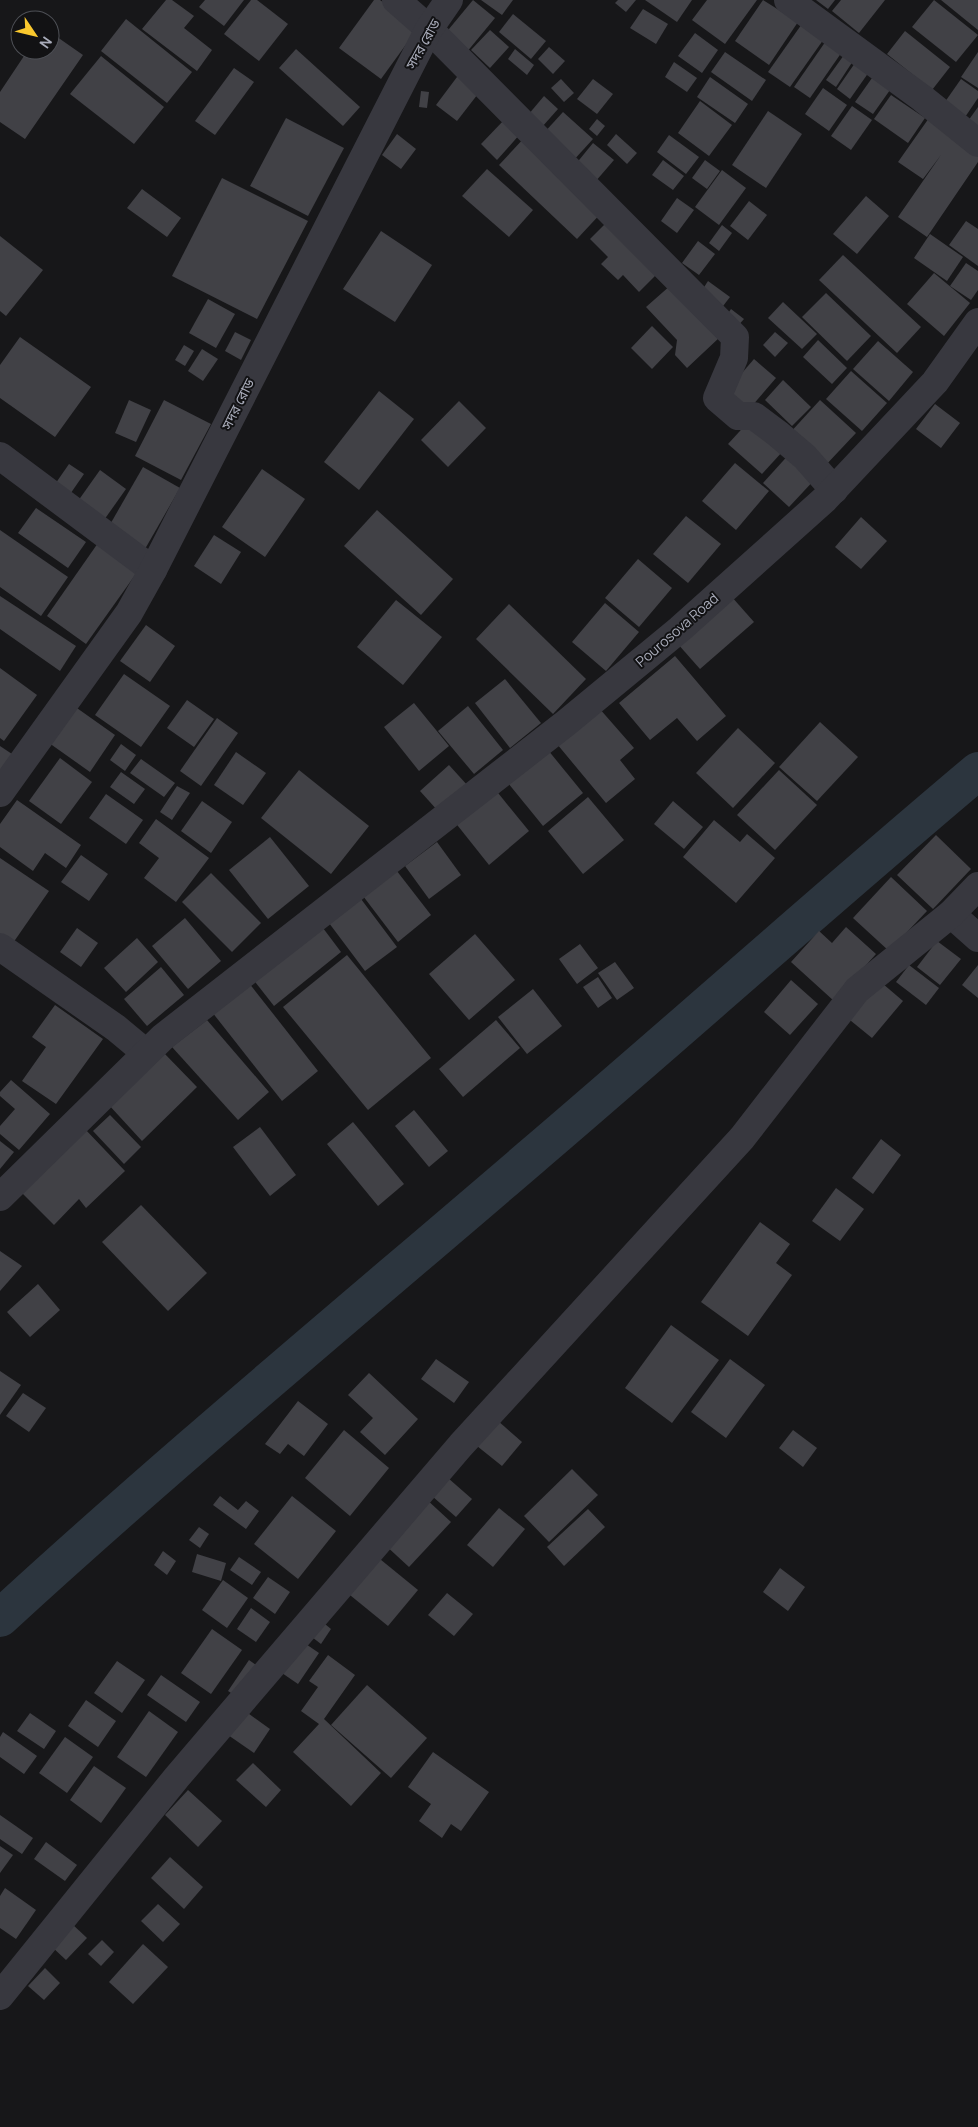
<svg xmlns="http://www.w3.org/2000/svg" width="978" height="2127" viewBox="0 0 978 2127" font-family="Manrope,'Noto Sans Bengali',sans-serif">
<rect width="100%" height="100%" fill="#171719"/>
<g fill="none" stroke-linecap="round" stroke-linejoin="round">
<path stroke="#2c353e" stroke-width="38" d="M0 1618C172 1460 353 1310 530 1158 680 1030 827 898 978 771"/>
</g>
<g fill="#414146">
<path d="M166 0H172L194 16 184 28 212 50 197 71 142 29Z"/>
<path d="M205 0H244L224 26 199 7Z"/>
<path d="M251 0H257L288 24 259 61 224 34Z"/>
<path d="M374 0H380L418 28 381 79 339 48Z"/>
<path d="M473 0 495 18 466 53 444 35Z"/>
<path d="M481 0H513L502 15Z"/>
<path d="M618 0H636L626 12 615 3Z"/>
<path d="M645 0H692L677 22Z"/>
<path d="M707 0H757L725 44 692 20Z"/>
<path d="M763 0 798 22 769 65 735 41Z"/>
<path d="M816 0H835L828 9Z"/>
<path d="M841 0H885L859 33 832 11Z"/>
<path d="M934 0 978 35 956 62 912 27Z"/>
<path d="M941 0H978V30Z"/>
<path d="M643 9 668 24 656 44 630 28Z"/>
<path d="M513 14 546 41 531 59 499 32Z"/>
<path d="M126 19 192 72 167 103 101 51Z"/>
<path d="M804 21 826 36 790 87 768 72Z"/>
<path d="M490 30 509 47 490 68 471 50Z"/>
<path d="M905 31 950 67 932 90 887 54Z"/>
<path d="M50 32 83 55 25 139 0 122V92L28 50H50Z"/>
<path d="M695 33 718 50 702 73 678 56Z"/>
<path d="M828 38 844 49 810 98 794 87Z"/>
<path d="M549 47 565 61 553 74 538 59Z"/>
<path d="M296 49 360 107 343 126 279 68Z"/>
<path d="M515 49 534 65 527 75 508 59Z"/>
<path d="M725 52 766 80 752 101 711 72Z"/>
<path d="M978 52V88L961 77Z"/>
<path d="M844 55 853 61 836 87 826 80Z"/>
<path d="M101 56 164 107 134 144 70 94Z"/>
<path d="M674 62 697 78 687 92 665 77Z"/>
<path d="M855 63 869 72 850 99 837 89Z"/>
<path d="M234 68 254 82 215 135 195 121Z"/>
<path d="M460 73 481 90 457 121 436 105Z"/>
<path d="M710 77 748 104 735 123 697 97Z"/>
<path d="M872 78 890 90 873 114 855 102Z"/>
<path d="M561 79 574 93 564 102 551 88Z"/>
<path d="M593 79 613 94 597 114 577 99Z"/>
<path d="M961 79 978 91V98L961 123 940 109Z"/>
<path d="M823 88 847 105 829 131 805 114Z"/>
<path d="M421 91 429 92 427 108 419 107Z"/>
<path d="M891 95 925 118 908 143 874 119Z"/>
<path d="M544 96 558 109 542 127 528 115Z"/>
<path d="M700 101 732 125 709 156 678 133Z"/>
<path d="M852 106 872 120 851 150 831 136Z"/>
<path d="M978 107V128L968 121Z"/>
<path d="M768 111 802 134 766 188 732 165Z"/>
<path d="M563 112 593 139 572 162 542 135Z"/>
<path d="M286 118 344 148 308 216 250 186Z"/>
<path d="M929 118 978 156V162L927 237 898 217 941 155 923 179 898 162Z"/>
<path d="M505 119 521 133 497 160 481 144Z"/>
<path d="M597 119 605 126 597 136 589 129Z"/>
<path d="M397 134 416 149 401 169 382 155Z"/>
<path d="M616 134 637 153 627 164 607 145Z"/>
<path d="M669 135 699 157 686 174 657 152Z"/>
<path d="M526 136 604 210 577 239 499 165Z"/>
<path d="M593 143 614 160 595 182 575 165Z"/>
<path d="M663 160 684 176 673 190 652 175Z"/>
<path d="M705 160 720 171 707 189 692 178Z"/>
<path d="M487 169 533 210 509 237 462 196Z"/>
<path d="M722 170 746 188 719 225 695 207Z"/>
<path d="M222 178 308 221 257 319 172 276Z"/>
<path d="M142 189 181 218 167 237 127 208Z"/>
<path d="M866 196 889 216 857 254 833 234Z"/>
<path d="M677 198 694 210 677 233 661 221Z"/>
<path d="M749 201 767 215 748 240 730 226Z"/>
<path d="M609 220 659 272 639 292 623 275 618 280 601 264 608 257 590 239Z"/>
<path d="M966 221 978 229V266L949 245Z"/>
<path d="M722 225 732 233 719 251 709 243Z"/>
<path d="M381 231 432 265 395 322 343 289Z"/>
<path d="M930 234 963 257 947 281 914 258Z"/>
<path d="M0 236 43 270 6 316 0 311Z"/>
<path d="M698 241 715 254 699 275 682 263Z"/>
<path d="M843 255 921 327 897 353 819 280Z"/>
<path d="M966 263 978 271V290L971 300 950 286Z"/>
<path d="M934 273 970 303 944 336 907 304Z"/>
<path d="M708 281 730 297 720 310 699 295Z"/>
<path d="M671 285 720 337 687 368 675 355 677 340 646 307Z"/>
<path d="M826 293 871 336 847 361 802 317Z"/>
<path d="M208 299 235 314 216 348 189 333Z"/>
<path d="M783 302 817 334 802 349 768 318Z"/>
<path d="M731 309 744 319 736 328 724 319Z"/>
<path d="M652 326 673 347 652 369 631 348Z"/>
<path d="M235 332 251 340 241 360 225 351Z"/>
<path d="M775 332 788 343 775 357 763 345Z"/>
<path d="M20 337 91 387 55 437 0 398V365Z"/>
<path d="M818 340 847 368 832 384 803 357Z"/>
<path d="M878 341 913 372 889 401 853 369Z"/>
<path d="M184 345 194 351 185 366 175 360Z"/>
<path d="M202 349 218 359 203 381 188 371Z"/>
<path d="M754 359 776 378 745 414 723 395Z"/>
<path d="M851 371 887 403 862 431 826 399Z"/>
<path d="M783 380 811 407 792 426 765 400Z"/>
<path d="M379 391 414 419 359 490 324 462Z"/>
<path d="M129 400 151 410 136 442 115 433Z"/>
<path d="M164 400 211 424 181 480 135 456Z"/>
<path d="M820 400 856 433 823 468 788 435Z"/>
<path d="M459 401 486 428 448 467 421 440Z"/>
<path d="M935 404 960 423 941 448 916 429Z"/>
<path d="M750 420 783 451 762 474 728 444Z"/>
<path d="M792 451 818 476 789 507 763 483Z"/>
<path d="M735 463 769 491 736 530 702 501Z"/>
<path d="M69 464 84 474 66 500 51 490Z"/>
<path d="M143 467 180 488 145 549 108 528Z"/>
<path d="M262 469 305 499 265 557 222 527Z"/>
<path d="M100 470 126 489 104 520 78 501Z"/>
<path d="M36 508 86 542 68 568 18 533Z"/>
<path d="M377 510 453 579 421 615 344 546Z"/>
<path d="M686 516 721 544 688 583 653 554Z"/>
<path d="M861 517 887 541 861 569 835 547Z"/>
<path d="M0 530 68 577 41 616 0 587Z"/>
<path d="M214 535 241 552 221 584 194 566Z"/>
<path d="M98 543 138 571 86 644 47 616Z"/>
<path d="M638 559 672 588 639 627 605 598Z"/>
<path d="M0 596 76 646 60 671 0 629Z"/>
<path d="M731 596 754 622 700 669 677 643Z"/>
<path d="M396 600 442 637 403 685 357 647Z"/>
<path d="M605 603 639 632 606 671 572 642Z"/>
<path d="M509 604 586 679 553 714 476 639Z"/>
<path d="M146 625 175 646 150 682 120 661Z"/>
<path d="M675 656 726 716 697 741 677 718 650 740 619 703Z"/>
<path d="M0 668 37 695 4 741 0 738Z"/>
<path d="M124 674 170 706 141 747 95 715Z"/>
<path d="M505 679 541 723 510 748 475 703Z"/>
<path d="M187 700 214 719 194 747 167 728Z"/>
<path d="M67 701 115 735 90 772 42 738Z"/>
<path d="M414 703 449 746 419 771 384 727Z"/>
<path d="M468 706 503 750 474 774 438 731Z"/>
<path d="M599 708 634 748 620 760 635 779 606 803 557 744Z"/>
<path d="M217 718 238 733 201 786 180 771Z"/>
<path d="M820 722 858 757 817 801 779 767Z"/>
<path d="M738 728 775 763 733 808 696 773Z"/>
<path d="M121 744 136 755 125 771 110 760Z"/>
<path d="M0 746 12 754 0 771Z"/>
<path d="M548 750 583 793 543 826 508 783Z"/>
<path d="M236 752 266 773 243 805 214 785Z"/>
<path d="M60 758 92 782 61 824 29 801Z"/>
<path d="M141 759 175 783 164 797 130 773Z"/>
<path d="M449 765 468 786 438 811 420 791Z"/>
<path d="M299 770 369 826 331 874 261 818Z"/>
<path d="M779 770 817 805 775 850 737 815Z"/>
<path d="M121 772 145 789 134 804 110 787Z"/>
<path d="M177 786 190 793 172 820 160 812Z"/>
<path d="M494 788 529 831 489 865 454 821Z"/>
<path d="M106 794 143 820 126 844 89 818Z"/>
<path d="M588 797 624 840 583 874 548 831Z"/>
<path d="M17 800 81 845 66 868 45 853 33 871 0 847V824Z"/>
<path d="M202 801 232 822 211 853 181 831Z"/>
<path d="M673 801 703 827 684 849 654 824Z"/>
<path d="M156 819 209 858 176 902 144 878 159 858 139 843Z"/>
<path d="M714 820 740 842 747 834 775 858 736 903 683 857Z"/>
<path d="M936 835 971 869 933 909 897 875Z"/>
<path d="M270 837 309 886 268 919 229 870Z"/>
<path d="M437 842 461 875 429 899 405 866Z"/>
<path d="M81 855 108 874 89 901 61 882Z"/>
<path d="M0 858 49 891 13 943 0 934Z"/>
<path d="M393 866 431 915 398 942 360 892Z"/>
<path d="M211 873 261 923 232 952 182 902Z"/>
<path d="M891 877 927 911 889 951 853 918Z"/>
<path d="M355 891 397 947 365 971 323 915Z"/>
<path d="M185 918 221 961 188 989 152 946Z"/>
<path d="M320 924 341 952 274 1006 252 978Z"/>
<path d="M846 927 876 954 834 1001 791 962 819 931 832 943Z"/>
<path d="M77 928 98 943 81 967 60 952Z"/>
<path d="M475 934 515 980 469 1020 429 974Z"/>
<path d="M137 938 158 962 126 992 104 968Z"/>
<path d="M937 941 961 959 940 985 917 967Z"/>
<path d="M580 944 598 968 577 984 559 959Z"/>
<path d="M347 955 431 1058 368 1110 283 1007Z"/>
<path d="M615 962 634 988 617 1000 598 973Z"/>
<path d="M909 965 939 988 926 1005 896 982Z"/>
<path d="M978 965V998L962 985Z"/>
<path d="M161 967 184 995 147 1026 124 999Z"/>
<path d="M598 977 612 998 598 1008 583 987Z"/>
<path d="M876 978 903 1001 872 1038 845 1016Z"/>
<path d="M791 980 818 1004 790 1035 764 1012Z"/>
<path d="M249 983 318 1071 282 1101 212 1012Z"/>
<path d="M533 989 562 1026 527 1054 498 1017Z"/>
<path d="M55 1005 103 1039 56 1104 22 1081 46 1047 32 1037Z"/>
<path d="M207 1020 269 1092 238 1120 172 1047Z"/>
<path d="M496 1020 520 1048 463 1097 439 1069Z"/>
<path d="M163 1052 197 1087 142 1141 108 1104Z"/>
<path d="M11 1080 50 1114 19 1150 0 1134V1126L15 1109 0 1096V1092Z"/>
<path d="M414 1110 448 1151 429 1167 395 1126Z"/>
<path d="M110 1115 141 1147 124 1164 93 1131Z"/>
<path d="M353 1122 404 1184 378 1206 327 1144Z"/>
<path d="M260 1127 296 1175 270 1196 233 1147Z"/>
<path d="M84 1128 125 1171 86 1208 79 1199 54 1225 21 1192Z"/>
<path d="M881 1139 901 1155 873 1194 852 1178Z"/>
<path d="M0 1141 14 1152 0 1169Z"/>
<path d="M836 1188 864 1209 840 1241 812 1221Z"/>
<path d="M141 1205 207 1273 168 1311 102 1242Z"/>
<path d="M760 1222 790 1244 776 1263 792 1275 748 1336 701 1302Z"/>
<path d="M0 1251 22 1266 0 1291Z"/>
<path d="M38 1284 60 1310 30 1337 7 1312Z"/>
<path d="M671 1325 719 1360 672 1423 625 1388Z"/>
<path d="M436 1359 469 1382 454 1403 421 1379Z"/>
<path d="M730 1359 765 1385 726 1438 691 1412Z"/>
<path d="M0 1371 21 1385 0 1415Z"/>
<path d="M369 1373 418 1419 385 1455 360 1432 373 1418 348 1395Z"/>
<path d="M23 1393 46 1408 29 1432 6 1416Z"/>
<path d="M298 1401 328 1424 304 1456 288 1444 280 1454 265 1444Z"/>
<path d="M497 1420 522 1442 502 1466 477 1446Z"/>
<path d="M344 1430 389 1468 350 1516 305 1478Z"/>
<path d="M793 1430 817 1448 803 1467 779 1448Z"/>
<path d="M572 1469 598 1495 549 1542 524 1516Z"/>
<path d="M448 1478 472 1499 456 1517 432 1496Z"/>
<path d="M220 1496 238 1510 246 1501 259 1511 246 1529 213 1505Z"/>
<path d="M292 1496 336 1531 298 1579 254 1544Z"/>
<path d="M425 1498 451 1522 409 1567 383 1543Z"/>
<path d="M499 1508 525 1529 493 1567 467 1545Z"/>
<path d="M588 1509 605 1527 564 1566 547 1547Z"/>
<path d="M199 1527 209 1534 200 1548 189 1540Z"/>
<path d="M163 1551 176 1561 167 1575 154 1565Z"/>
<path d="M197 1554 226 1563 221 1581 192 1572Z"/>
<path d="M375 1555 418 1590 388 1626 345 1591Z"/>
<path d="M239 1557 261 1572 252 1585 230 1570Z"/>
<path d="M780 1568 805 1587 788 1611 763 1592Z"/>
<path d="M268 1577 290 1592 275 1614 253 1598Z"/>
<path d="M223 1580 248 1598 227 1628 202 1610Z"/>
<path d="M447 1593 473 1614 454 1636 428 1615Z"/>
<path d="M251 1608 270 1622 256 1642 237 1629Z"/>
<path d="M319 1619 331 1629 321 1644 308 1634Z"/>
<path d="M212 1629 242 1650 211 1694 181 1673Z"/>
<path d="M300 1640 319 1653 298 1684 279 1671Z"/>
<path d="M328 1655 355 1675 324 1719 381 1773 351 1806 293 1752 319 1724 301 1711 318 1687 309 1681Z"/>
<path d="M249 1660 263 1670 242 1700 228 1691Z"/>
<path d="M117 1661 145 1680 122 1713 94 1693Z"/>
<path d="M161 1675 200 1702 186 1722 147 1695Z"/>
<path d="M367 1685 427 1738 391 1778 331 1725Z"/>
<path d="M86 1700 116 1721 98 1747 68 1726Z"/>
<path d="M149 1711 178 1732 146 1777 117 1757Z"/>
<path d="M245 1711 270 1729 254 1753 228 1735Z"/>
<path d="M30 1713 56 1731 44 1749 17 1731Z"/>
<path d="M3 1732 37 1756 24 1774 0 1757V1737Z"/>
<path d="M65 1737 93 1757 67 1793 39 1773Z"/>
<path d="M433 1752 489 1792 461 1831 451 1824 442 1838 419 1821 431 1804 408 1787Z"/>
<path d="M253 1763 281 1790 266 1807 236 1780Z"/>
<path d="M94 1766 126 1788 101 1823 70 1800Z"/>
<path d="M188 1790 222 1821 198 1847 165 1815Z"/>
<path d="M0 1815 33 1838 22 1854 0 1839Z"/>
<path d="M46 1842 77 1865 65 1881 34 1859Z"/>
<path d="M0 1846 13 1855 0 1873Z"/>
<path d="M170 1857 203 1887 184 1909 151 1878Z"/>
<path d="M5 1888 36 1910 16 1939 0 1928V1896Z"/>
<path d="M158 1904 180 1924 163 1942 141 1921Z"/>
<path d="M71 1923 87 1938 66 1960 51 1946Z"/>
<path d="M102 1940 114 1952 101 1966 88 1954Z"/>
<path d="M143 1944 168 1967 133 2004 109 1982Z"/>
<path d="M45 1968 60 1983 44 2000 28 1986Z"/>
</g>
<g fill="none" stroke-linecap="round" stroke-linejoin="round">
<g stroke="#38383f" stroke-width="28">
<path d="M396 0 429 29 735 337 734 358 717 398 738 416H754L778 434 805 457 834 490"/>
<path d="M788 0 922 98 978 143"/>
<path d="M0 456 153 570"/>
<path d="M0 793 129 613 153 570 429 29 449 0"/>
<path d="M951 914 978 938"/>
<path d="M0 947 116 1028 146 1053"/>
<path d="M0 1197 163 1037 566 723 680 629 825 499 935 382 978 322"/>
<path d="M0 1996 177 1777 461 1445 742 1138 857 990 951 914 978 886"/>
</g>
</g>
<g text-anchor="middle" stroke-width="4" stroke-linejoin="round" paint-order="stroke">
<g font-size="14" fill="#a9acba" stroke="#121214">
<text transform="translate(423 44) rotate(-61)" y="5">সদর রোড</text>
<text transform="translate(238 404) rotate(-63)" y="5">সদর রোড</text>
<text transform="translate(677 630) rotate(-41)" y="5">Pourosova Road</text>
</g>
</g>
<g transform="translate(35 35) rotate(125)"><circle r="24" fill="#121214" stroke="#4e5056"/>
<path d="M0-4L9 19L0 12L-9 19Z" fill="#fac82e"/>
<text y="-8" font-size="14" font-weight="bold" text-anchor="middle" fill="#a9acba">N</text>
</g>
</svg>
